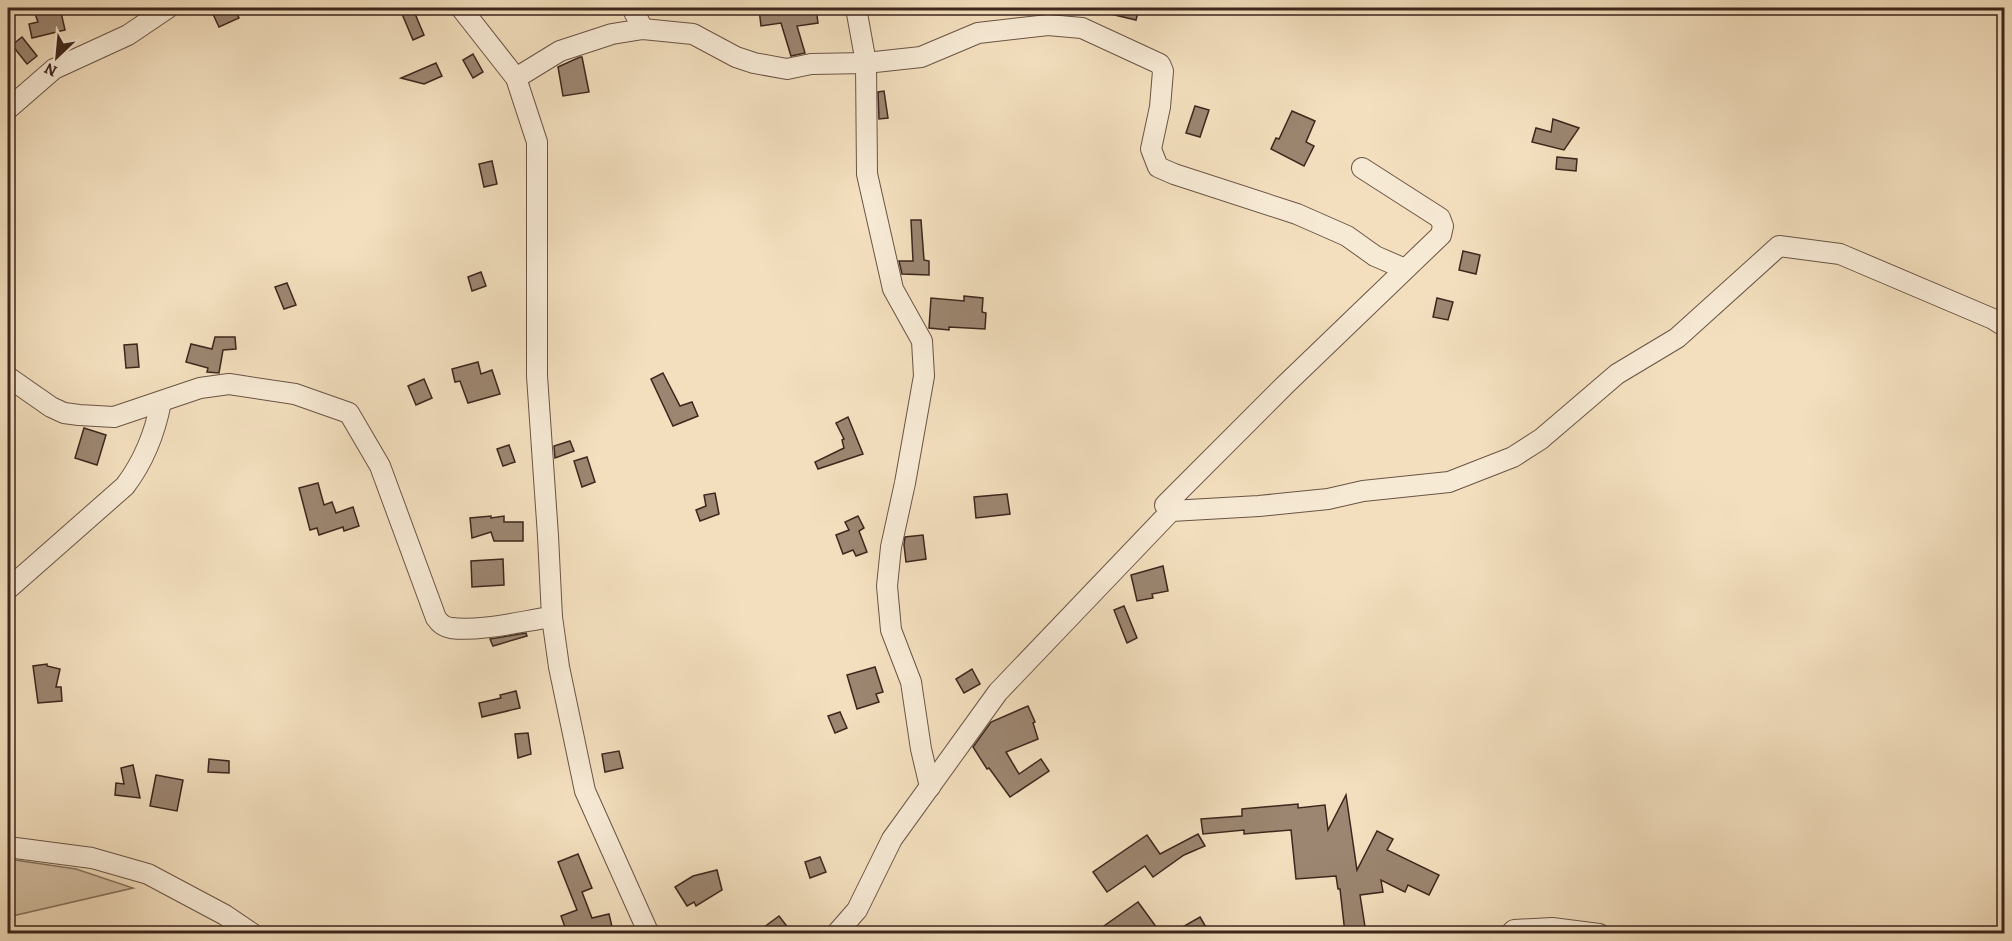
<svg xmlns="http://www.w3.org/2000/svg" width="2012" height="941" viewBox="0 0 2012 941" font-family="Alegreya,serif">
<rect width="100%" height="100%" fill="#f3dfbe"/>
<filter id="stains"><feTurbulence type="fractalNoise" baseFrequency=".00333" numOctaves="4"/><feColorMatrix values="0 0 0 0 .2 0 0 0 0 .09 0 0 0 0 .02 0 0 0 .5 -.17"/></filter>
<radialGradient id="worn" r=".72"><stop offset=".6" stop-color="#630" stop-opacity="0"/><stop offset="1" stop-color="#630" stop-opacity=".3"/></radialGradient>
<path fill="#d4c0a3" stroke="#887360" stroke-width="1.5" d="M8 859 76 869 133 888 8 917Z"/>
<g fill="#9c8671" stroke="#3d261d" stroke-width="1.5">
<path d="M44 8H60L65 30 32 38 29 24 38 22 34 11Z"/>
<path d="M221 8H234L239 18 219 27 212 12Z"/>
<path d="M771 8H816L818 23 797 26 805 53 791 56 781 23 761 26 759 9Z"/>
<path d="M1103 8H1139L1136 20 1102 12Z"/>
<path d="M413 9 424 35 413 40 402 14Z"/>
<path d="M22 37 37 56 27 64 12 45Z"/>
<path d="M473 54 483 72 473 78 463 60Z"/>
<path d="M580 57H582L589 92 563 96 558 67Z"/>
<path d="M436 63 442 76 424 84 401 78Z"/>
<path d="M884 91 888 118 879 119 878 92Z"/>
<path d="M1195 106 1209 110 1200 137 1186 133Z"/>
<path d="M1292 111 1315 121 1306 142 1314 146 1304 166 1271 149 1276 138 1279 139Z"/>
<path d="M1553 119 1579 128 1564 150 1532 142 1536 128 1551 132Z"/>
<path d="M1557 157 1577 159 1576 171 1556 169Z"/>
<path d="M492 161 497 184 484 187 479 164Z"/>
<path d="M911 220H921L924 260 929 261V275L902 274 899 261H913Z"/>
<path d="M1463 251 1480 255 1476 274 1459 270Z"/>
<path d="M481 272 486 286 472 291 468 277Z"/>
<path d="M287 283 296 305 284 309 275 287Z"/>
<path d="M964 296 983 298 982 312 986 313 985 329 949 327V330L929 328 931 298 964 301Z"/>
<path d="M1437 298 1453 302 1448 320 1433 317Z"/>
<path d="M215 337H235L236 349 223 350 219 373 207 372 208 368 186 362 191 344 212 349Z"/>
<path d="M137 344 139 367 126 368 124 345Z"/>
<path d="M478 362 481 374 492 370 500 394 468 403 460 381 455 382 452 369Z"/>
<path d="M663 373 680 406 692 402 698 416 673 426 651 379Z"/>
<path d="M424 379 432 398 416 405 408 386Z"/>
<path d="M848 417 863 454 818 469 815 462 844 448 842 440 844 439 836 423Z"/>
<path d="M84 428 106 435 97 465 75 458Z"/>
<path d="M570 441 574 451 555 458 554 446Z"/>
<path d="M509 445 515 462 503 466 497 449Z"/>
<path d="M587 457 595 482 582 487 574 461Z"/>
<path d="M318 483 324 505 332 502 336 513 353 507 359 526 344 531 343 527 319 535 317 528 310 530 299 488Z"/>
<path d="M715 493 719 514 700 521 696 510 706 506 704 495Z"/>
<path d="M1007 494 1010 514 976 518 974 497Z"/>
<path d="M491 516V518L504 516V522H523V541H494L491 532 472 538 470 518Z"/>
<path d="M858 516 864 528 859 531 867 552 856 556 853 550 843 554 836 535 849 530 845 522Z"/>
<path d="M923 535 926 559 906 562 904 545 905 537Z"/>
<path d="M503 559 504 585 472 587 471 561Z"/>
<path d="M1163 566 1168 591 1152 594 1153 598 1137 601 1131 575Z"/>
<path d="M1124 606 1137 638 1127 643 1114 610Z"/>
<path d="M526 633 527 636 493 646 490 639Z"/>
<path d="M47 664V666L60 669 56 687H61L62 701 38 703 33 666Z"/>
<path d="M875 667 883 692 876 694 879 702 857 709 847 675Z"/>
<path d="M972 669 980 684 964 693 956 679Z"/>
<path d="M516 691 520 708 482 717 479 703 501 698 500 695Z"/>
<path d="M1028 706 1035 722 1033 723 1038 739 1006 752 1019 774 1041 759 1049 771 1010 797 989 768 987 769 973 747 991 722Z"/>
<path d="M840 712 847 728 835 733 828 716Z"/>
<path d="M528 733 531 754 518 758 515 734Z"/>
<path d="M619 751 623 768 605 772 602 754Z"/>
<path d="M209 759 229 761V773L208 772Z"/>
<path d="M133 765 140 798 115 795 116 783 124 784 121 768Z"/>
<path d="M156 775 183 780 177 811 150 806Z"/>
<path d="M1346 795 1357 870 1377 831 1393 839 1387 850 1439 875 1429 895 1408 885 1405 892 1381 880 1383 892 1360 895 1366 933H1345L1340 889H1338L1336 876 1296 879 1291 830 1244 834V830L1203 834 1201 819 1242 816V809L1298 804V808L1325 805 1328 830Z"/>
<path d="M1198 834 1205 846 1184 855 1153 877 1145 866 1107 892 1093 872 1147 835 1160 854Z"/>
<path d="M578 854 592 888 582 892 592 918 609 914 613 931 601 933H567L561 916 577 910 558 862Z"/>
<path d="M820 857 826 872 810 878 805 862Z"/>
<path d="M717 870 722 890 696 906 694 902 687 906 675 887 693 876Z"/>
<path d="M1138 902 1157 928 1149 933H1094Z"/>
<path d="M779 916 792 933H756Z"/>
<path d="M1200 917 1207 929 1199 933H1172Z"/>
</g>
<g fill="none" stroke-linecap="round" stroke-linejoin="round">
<defs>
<g id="minor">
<path d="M461 8 516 78 537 142V376L548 536 552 617 559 667 585 791 649 934"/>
<path d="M632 8 643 29"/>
<path d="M856 8 866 63 867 174 893 289 922 341 924 376 905 483 891 547 887 586 891 630 911 682 921 749 930 787"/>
<path d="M516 78 560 51 612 34 643 29 693 34 736 57 754 63 787 69 811 64 866 63 921 57 978 33 1048 25 1082 28 1160 64 1163 71 1160 107 1151 149 1158 167 1174 174 1297 214 1347 236 1375 256 1405 269"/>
<path d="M8 109 54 69 128 35 168 8"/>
<path d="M8 377 51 407 64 413 79 415 114 417 200 388 229 384 295 394 349 413 380 466 436 618C440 624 444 627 451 628 479 632 523 621 552 617"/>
<path d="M1171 511 1259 506 1328 499 1363 491 1449 482 1513 457 1541 439 1617 374 1677 338 1779 246 1840 254 1993 319 2004 326"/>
<path d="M8 589 125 486C144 461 155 433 161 402"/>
<path d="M8 847 92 858 148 874 225 915 253 934"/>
<path d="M836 934 857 910 892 839 998 692 1171 511 1165 505 1285 385 1441 235 1443 226 1440 218 1362 168"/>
<path d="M1510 934 1514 930 1552 928 1599 934"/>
</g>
</defs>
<use href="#minor" stroke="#6a5445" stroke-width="22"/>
<use href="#minor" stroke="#f7ead5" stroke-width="20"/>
</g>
<rect width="2012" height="941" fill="none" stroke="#f3dfbe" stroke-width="30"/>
<rect x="9" y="9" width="1994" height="923" fill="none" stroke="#3d261d" stroke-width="3"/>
<rect x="15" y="15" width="1982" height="911" fill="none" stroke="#3d261d" stroke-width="1.5"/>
<g transform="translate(57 57) rotate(206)" stroke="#f7ead5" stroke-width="4.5" paint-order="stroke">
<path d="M0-4.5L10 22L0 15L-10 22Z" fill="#3d261d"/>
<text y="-9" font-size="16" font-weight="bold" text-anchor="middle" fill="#3d261d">N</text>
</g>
<rect width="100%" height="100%" filter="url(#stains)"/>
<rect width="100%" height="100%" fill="url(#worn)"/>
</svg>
